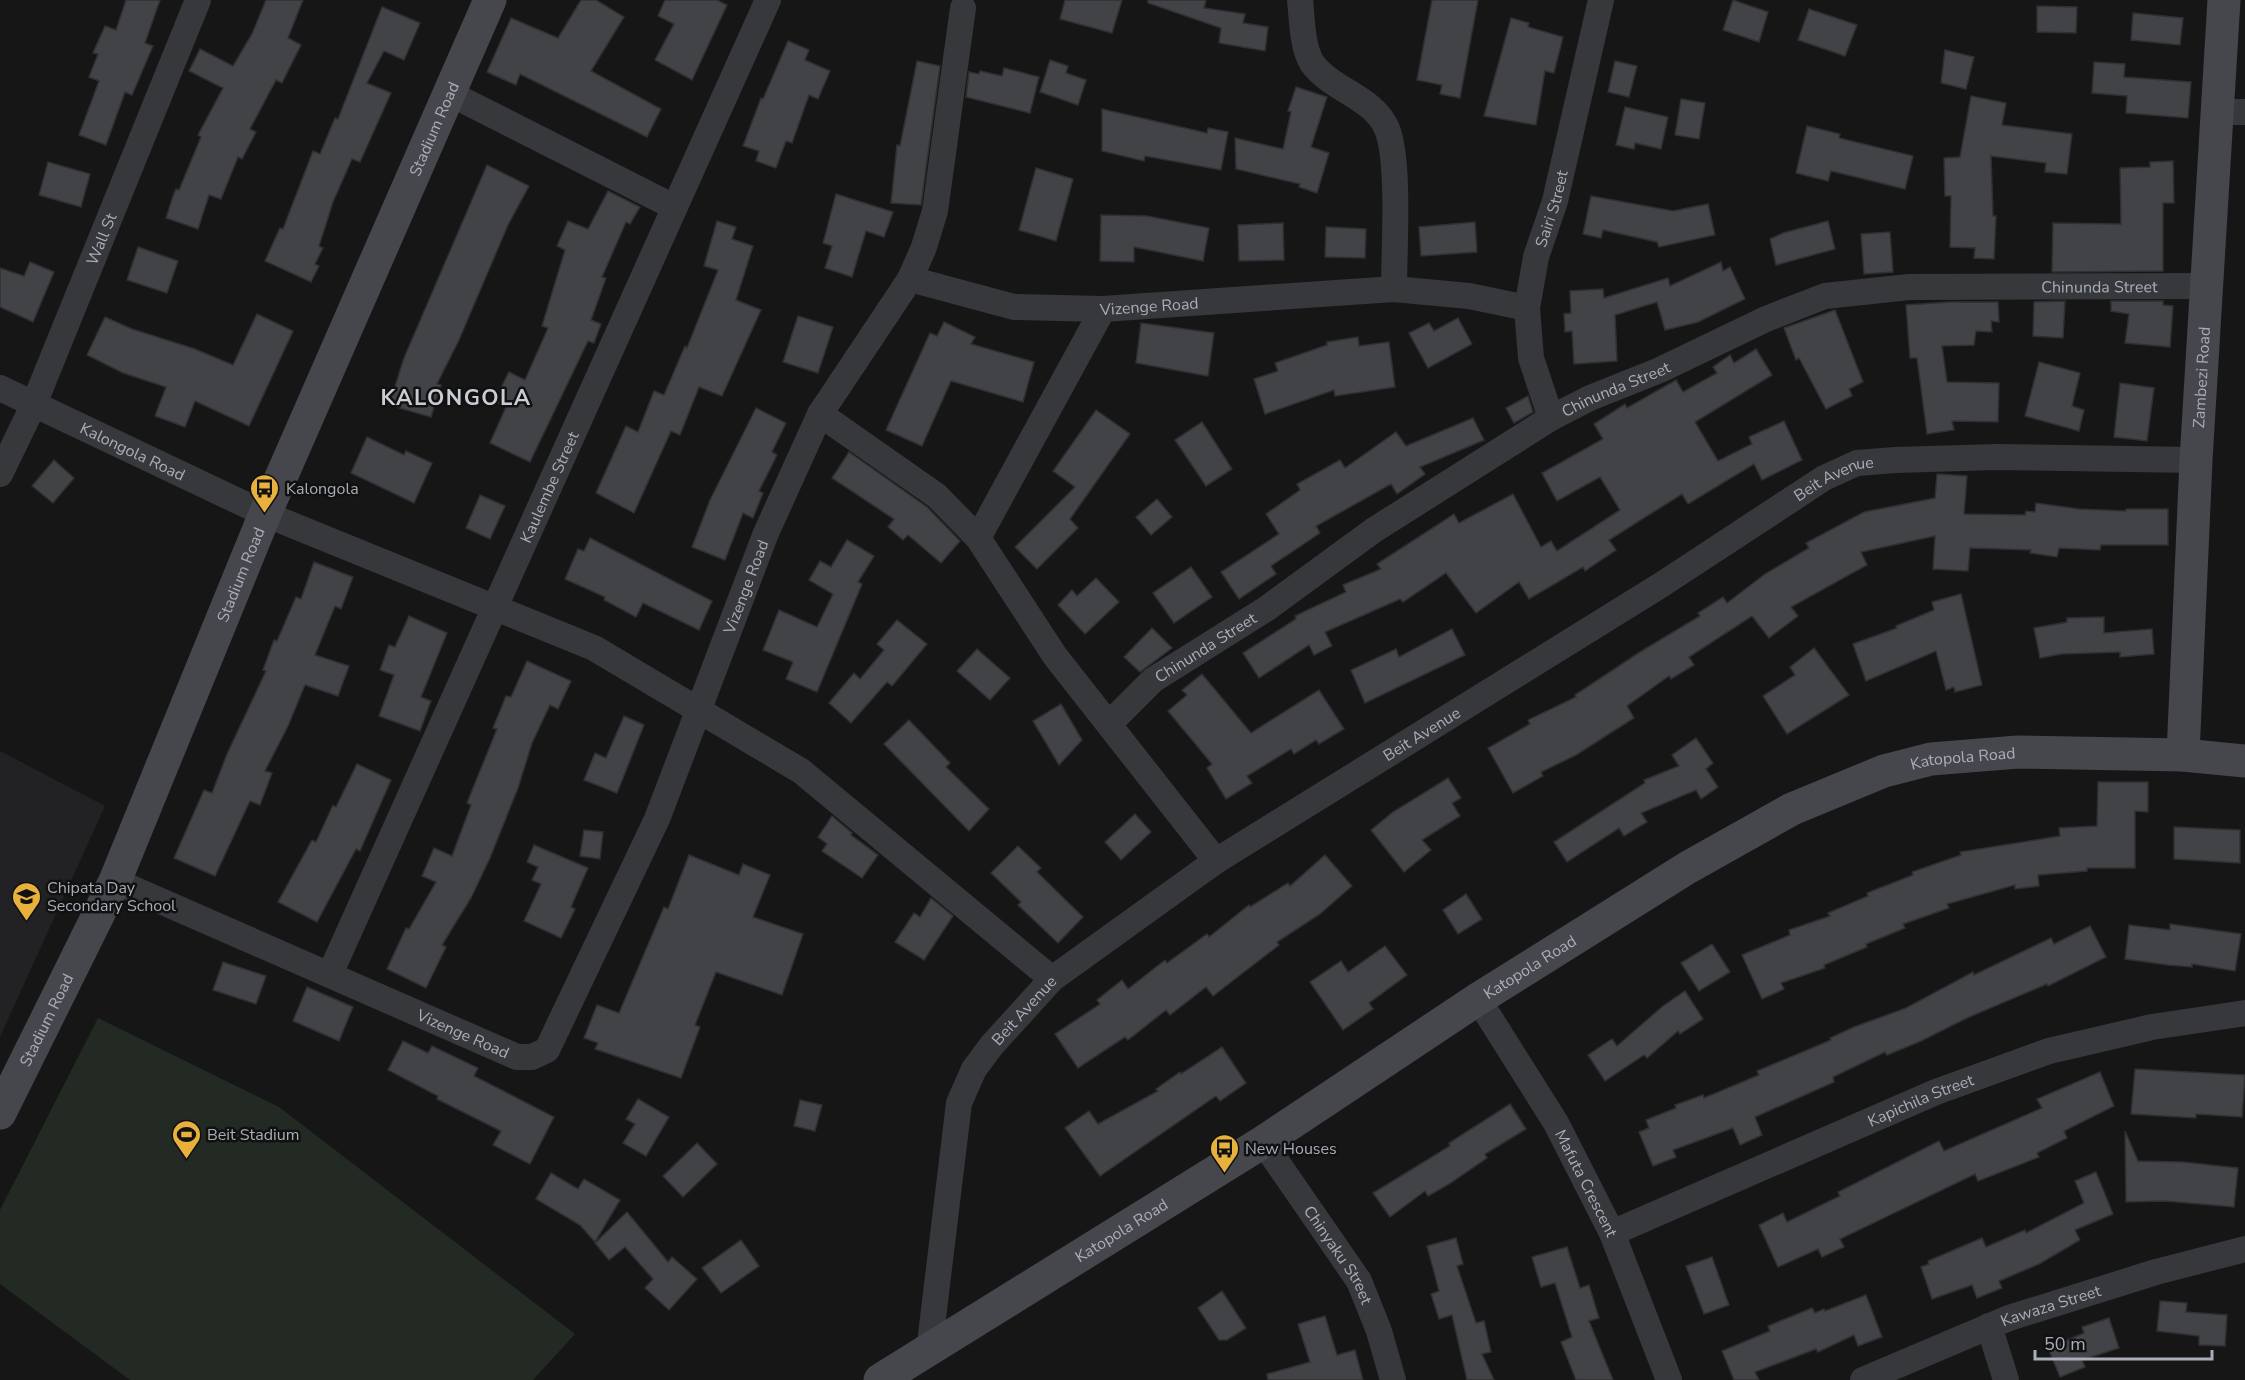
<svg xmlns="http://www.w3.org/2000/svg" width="2245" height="1380" viewBox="0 0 2245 1380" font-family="'Nunito Sans',sans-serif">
<rect width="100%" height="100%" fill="#161617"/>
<path fill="#222224" d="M0 751 105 806 0 1037Z"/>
<path fill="#222a23" d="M98 1018 279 1107 575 1334 533 1380H130L0 1284V1210Z"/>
<g fill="#424347" stroke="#303033" stroke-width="1.5">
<path d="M126 0H160L145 43 153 46 132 95 125 92 106 145 79 135 99 81 89 77 98 54 93 53 105 26 116 30Z"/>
<path d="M266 0H303L288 38 301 45 282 83 276 80 250 129 256 132 242 159 238 157 221 199 209 195 198 229 166 218 173 196 176 189 179 190 201 137 198 135 223 88 189 71 200 49 233 66 252 34Z"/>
<path d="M581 0H596L624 17 591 71 661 109 647 137 520 74 516 85 487 72 511 18 558 38Z"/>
<path d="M665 0H717L727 5 692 80 655 60 674 24 658 16Z"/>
<path d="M1065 0H1122L1112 33 1060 19Z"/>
<path d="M1148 0H1206L1204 8 1245 14 1243 23 1268 27 1265 51 1219 43 1221 28 1148 3Z"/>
<path d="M1432 0H1478L1460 98 1440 94 1442 85 1417 80Z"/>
<path d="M1733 0 1768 12 1759 42 1723 30Z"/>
<path d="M2037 6 2077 7 2076 33 2037 32Z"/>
<path d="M382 7 420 23 404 60 384 51 367 83 391 93 360 162 352 159 333 202 319 246 323 248 315 264 319 266 311 282 265 261 280 228 283 229 313 151 320 154 335 118 338 119Z"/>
<path d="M1809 9 1857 25 1845 56 1798 40Z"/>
<path d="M2133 13 2183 18 2180 45 2131 40Z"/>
<path d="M1511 18 1529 23 1528 27 1563 37 1554 73 1545 71 1536 125 1484 116Z"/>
<path d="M788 41 809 50 805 60 830 71 818 99 809 95 792 143 786 141 776 168 756 161 759 151 743 146 761 98 763 99Z"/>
<path d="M1945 50 1974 57 1966 89 1941 83Z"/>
<path d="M1050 60 1068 66 1066 73 1086 80 1078 105 1040 92Z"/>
<path d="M917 61 940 66 921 205 891 203 897 145 900 146Z"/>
<path d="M1615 61 1637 66 1629 97 1608 92Z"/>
<path d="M2094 62 2125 64 2124 77 2191 82 2188 118 2126 113 2127 96 2092 93Z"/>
<path d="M1004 68 1039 77 1030 113 966 97 969 72 979 74 980 71 1002 76Z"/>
<path d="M1296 87 1327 97 1311 147 1329 153 1317 193 1299 187 1300 184 1236 169 1235 138 1283 149 1291 112 1288 111Z"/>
<path d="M1971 96 2006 103 2002 125 2072 134 2067 174 2045 172 2046 163 1991 156 1993 216H1996L1994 259 1974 258 1975 248 1950 247 1951 196H1945L1944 158 1960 157Z"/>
<path d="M1681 99 1705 103 1699 139 1675 135Z"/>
<path d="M1625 107 1668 117 1661 149 1635 143 1634 149 1616 145Z"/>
<path d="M1102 109 1207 133 1208 128 1228 132 1221 170 1145 156 1144 161 1102 151Z"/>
<path d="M1807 126 1840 134 1839 138 1913 156 1905 189 1831 171 1828 181 1796 173Z"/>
<path d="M2173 161 2174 203H2163V271L2052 272 2053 223 2121 224 2120 168 2150 167V162Z"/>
<path d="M48 162 90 174 81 207 39 195Z"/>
<path d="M487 165 529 186 508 225 459 340 437 384 441 385 431 417 389 405 404 358Z"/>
<path d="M1036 168 1073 179 1056 241 1019 230Z"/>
<path d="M608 191 640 207 630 224 626 222 602 277 606 278 591 320 601 324 594 343 588 341 530 462 490 443 506 407 494 401 509 372 525 380 548 328 542 326 565 250 557 246 568 221 588 229Z"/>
<path d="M836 194 893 212 884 237 866 231 852 277 825 268 832 246 823 243Z"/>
<path d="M1591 196 1673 211 1708 204 1715 235 1659 247 1657 242 1603 230 1601 238 1583 234Z"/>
<path d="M1101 215 1147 216 1209 228 1203 261 1134 247V262L1100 261Z"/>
<path d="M717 221 736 227 732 239 753 246 736 300 761 310 722 396 699 387 680 435 671 431 634 513 596 493 626 426 638 432 654 391 664 395 685 346 687 348 718 270 704 266Z"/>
<path d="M1828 221 1835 249 1776 265 1770 239 1783 233Z"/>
<path d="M1475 222 1477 252 1421 256 1419 227Z"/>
<path d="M1283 223 1284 260 1239 261 1238 225Z"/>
<path d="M1326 227 1366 229 1365 258 1325 257Z"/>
<path d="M1890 232 1893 272 1864 274 1861 234Z"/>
<path d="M138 247 178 261 167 293 127 280Z"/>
<path d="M30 262 54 272 33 322 0 307V268L24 276Z"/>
<path d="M1721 262 1723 271 1730 267 1745 299 1698 322 1665 330 1657 302 1615 315 1617 361 1574 364 1572 331 1565 332 1564 314 1571 313 1570 291 1603 289 1604 298 1668 278 1670 286Z"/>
<path d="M2065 301 2063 338 2033 336 2034 302Z"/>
<path d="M2111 301H2163V305L2173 306 2170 347 2125 343 2129 314 2111 311Z"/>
<path d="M1950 302H1998L1999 322 1991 321 1992 332 1976 331 1974 345 1942 346 1947 382 1999 383 1998 422 1952 421 1954 430 1927 434 1917 358H1910L1906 305Z"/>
<path d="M1835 310 1863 382 1849 389 1852 396 1826 409 1799 358 1796 360 1784 328Z"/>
<path d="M257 314 293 331 249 426 195 401 185 427 155 416 166 387 123 373 87 355 105 317 132 329 195 349 233 365Z"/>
<path d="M798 316 833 327 818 373 783 362Z"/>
<path d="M1458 318 1472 344 1428 368 1409 333 1429 323 1434 331Z"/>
<path d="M944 322 975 337 971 344 1034 362 1023 402 951 381 922 446 886 430 930 333 937 336Z"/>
<path d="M1141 323 1214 333 1208 376 1136 363Z"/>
<path d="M1358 337 1359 346 1389 342 1395 387 1335 396 1334 390 1265 414 1254 379 1278 371 1275 363 1327 345V342Z"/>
<path d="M1756 349 1772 375 1695 422 1718 461 1752 444 1749 437 1784 421 1802 460 1762 480 1754 464 1688 504 1682 494 1609 540 1616 550 1585 571 1583 567 1529 599 1519 582 1476 613 1446 573 1403 602 1400 599 1325 632 1332 646 1314 655 1309 645 1259 678 1243 653 1296 619 1295 616 1346 592 1343 585 1381 569 1377 564 1454 514 1459 523 1513 494 1541 547 1551 541 1557 551 1620 510 1600 477 1557 501 1542 473 1603 439 1594 424 1625 404 1627 408 1676 380 1683 392 1717 373 1713 367 1730 355 1734 363Z"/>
<path d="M2039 362 2080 373 2072 406 2084 410 2079 431 2025 416Z"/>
<path d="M2120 383 2154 388 2147 441 2114 437Z"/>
<path d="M1528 396 1533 412 1514 423 1506 408Z"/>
<path d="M756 408 786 423 772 452 777 455 759 491 763 493 753 518 743 513 725 560 692 547 710 500Z"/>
<path d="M1096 410 1130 434 1070 519 1078 528 1037 569 1015 547 1075 487 1053 471Z"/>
<path d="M1473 418 1484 440 1420 467 1425 474 1397 494 1391 484 1316 526 1320 533 1271 566 1276 574 1239 599 1221 572 1279 534 1266 514 1300 490 1297 484 1340 460 1345 468 1396 432 1406 446Z"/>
<path d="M1202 422 1232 469 1206 486 1175 440Z"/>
<path d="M367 437 404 455 406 451 432 463 414 503 351 473Z"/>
<path d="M849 452 927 507 960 541 941 563 908 535 903 540 888 527 894 519 832 478Z"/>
<path d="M54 460 74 478 53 503 32 486Z"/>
<path d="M1937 474 1967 476 1964 514 2025 515 2026 511 2035 512 2036 503 2079 509 2126 511V509H2168V545H2101L2100 550 2059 548 2057 557 2030 553 2031 550 1970 548 1968 571 1933 569 1935 536 1861 552 1867 565 1791 607 1798 616 1769 638 1752 616 1689 657 1694 665 1671 679 1669 676 1627 706 1634 718 1576 755 1541 772 1543 776 1513 793 1488 748 1530 724 1528 720 1576 697 1575 695 1640 652 1700 616 1698 613 1723 597 1727 603 1765 574 1809 548 1806 543 1864 512 1935 498Z"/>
<path d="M480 495 505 506 490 539 466 528Z"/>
<path d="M1157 499 1172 517 1151 535 1136 517Z"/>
<path d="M590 538 712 601 699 630 643 603 636 617 604 600 605 597 565 579 578 549 584 551Z"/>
<path d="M847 540 874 556 858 582 862 584 817 692 786 679 793 662 763 650 779 610 817 627 833 594 809 580 820 561 831 567Z"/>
<path d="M314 562 353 577 341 609 335 606 315 655 349 666 338 696 305 685 288 726 265 771 272 773 260 805 250 801 215 876 174 858 204 790 212 793 227 754 266 671 263 670 274 640 277 641 296 597 301 599Z"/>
<path d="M1191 567 1212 597 1174 623 1153 593Z"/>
<path d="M1096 578 1119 602 1085 634 1058 605 1072 590 1077 596Z"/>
<path d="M1961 594 1982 685 1955 692 1954 687 1946 690 1936 651 1866 681 1853 644 1897 628 1896 626 1934 610 1932 602Z"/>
<path d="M409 616 447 633 421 697 431 701 420 731 379 716 394 675 380 670 389 645 395 647Z"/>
<path d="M2104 617V633L2152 629 2154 654 2120 657V652L2061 654 2040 658 2034 628 2067 622V618Z"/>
<path d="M897 620 927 644 892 686 887 682 851 723 829 703 854 673 860 679 884 650 877 644Z"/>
<path d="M1152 628 1172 648 1140 672 1124 657Z"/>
<path d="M1452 629 1465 655 1365 703 1351 670 1396 649 1399 657Z"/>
<path d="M1814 648 1849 695 1787 734 1763 696 1795 675 1790 667Z"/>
<path d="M977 649 1010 678 990 700 957 671Z"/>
<path d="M527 661 571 681 558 709 550 705 532 743 518 788 490 858 471 898 442 945 446 947 426 988 387 969 406 928 409 929 436 882 422 876 434 848 452 856 471 805 467 803 497 729 493 728 506 696 511 697Z"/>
<path d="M1202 674 1251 733 1319 690 1344 729 1319 744 1316 740 1294 754 1291 749 1247 776 1252 783 1226 799 1207 768 1212 764 1168 711 1187 695 1182 690Z"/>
<path d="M1061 704 1082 740 1059 765 1033 721Z"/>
<path d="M624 716 644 725 617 793 584 780 595 753 606 758Z"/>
<path d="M909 720 950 763 946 767 989 809 969 831 884 744Z"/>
<path d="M1696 738 1713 763 1706 769 1718 787 1701 799 1696 790 1641 813 1647 822 1624 836 1619 828 1567 862 1554 842 1645 783 1644 780 1679 766 1672 755Z"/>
<path d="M357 764 391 780 360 851 356 849 317 922 278 902 312 840 316 842 333 805 336 807Z"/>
<path d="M1448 778 1461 798 1452 803 1460 816 1422 840 1431 850 1404 872 1371 830 1393 812Z"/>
<path d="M2098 782H2148V812L2135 811V868H2087V871L2038 875 2039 886 2015 889V885L1947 904 1949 908 1903 924 1905 928 1866 944 1867 947 1824 965 1825 968 1781 983 1784 989 1762 999 1742 955 1790 935 1789 930 1830 916 1828 913 1868 896 1867 893 1913 875 1912 872 1961 855 1960 852 2060 836 2059 828 2097 826Z"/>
<path d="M1135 814 1151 832 1121 860 1105 842Z"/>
<path d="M832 816 852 833 851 835 878 855 862 878 822 851 827 844 818 837Z"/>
<path d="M2174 827 2240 830V863L2174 859Z"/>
<path d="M584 830 603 832 600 859 580 856Z"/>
<path d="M534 845 588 868 571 907 575 909 561 938 524 921 541 884 532 880 538 867 527 862Z"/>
<path d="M1018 846 1041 868 1037 872 1083 917 1058 943 1018 905 1021 902 991 873Z"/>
<path d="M689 855 739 875 743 864 770 875 753 917 803 934 782 995 716 972 695 1025 700 1027 681 1078 595 1049 598 1043 584 1038 597 1005 619 1013 664 907 668 909Z"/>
<path d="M1325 855 1352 886 1320 914 1277 942 1279 945 1213 996 1206 987 1170 1015 1166 1010 1128 1040 1125 1037 1078 1068 1055 1034 1100 1004 1097 1000 1122 980 1128 989 1165 960 1167 963 1207 934 1209 937 1249 905 1250 907 1288 883 1290 886Z"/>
<path d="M1466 894 1482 919 1458 934 1443 910Z"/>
<path d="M931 898 953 916 924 960 895 942 914 913 920 917Z"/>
<path d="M2170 924 2241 934 2235 971 2192 964V967L2168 965 2125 959 2129 925 2170 930Z"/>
<path d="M2090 926 2106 957 2048 986 2047 984 1967 1018 1921 1041 1887 1055 1885 1052 1833 1077 1834 1082 1755 1117 1762 1135 1740 1145 1733 1128 1673 1150 1676 1157 1653 1166 1639 1132 1649 1128 1646 1120 1676 1108 1675 1105 1703 1095 1704 1098 1759 1075 1757 1071 1831 1040 1830 1038 1854 1027 1906 1008 1973 972 1974 975 2051 938 2054 944Z"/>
<path d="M1712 944 1730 972 1699 991 1681 963Z"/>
<path d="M1385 946 1407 975 1369 1003 1373 1009 1343 1030 1310 982 1341 961 1348 972Z"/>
<path d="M223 962 266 976 256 1004 213 990Z"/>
<path d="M307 987 353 1007 339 1041 293 1021Z"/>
<path d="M1685 991 1703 1019 1680 1034 1678 1031 1647 1058 1644 1055 1605 1081 1588 1055 1612 1039 1617 1046 1663 1006Z"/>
<path d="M403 1041 428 1053 432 1046 478 1068 474 1076 554 1117 530 1164 493 1145 501 1131 437 1099 438 1096 388 1070Z"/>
<path d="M1222 1047 1246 1083 1220 1101 1216 1096 1100 1176 1065 1128 1089 1111 1098 1124 1158 1091 1156 1089 1180 1072 1181 1074Z"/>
<path d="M2135 1069 2245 1075 2242 1117 2196 1114V1118L2131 1114Z"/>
<path d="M2100 1072 2114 1106 2064 1131 2067 1138 2037 1153 2039 1157 1978 1181 1975 1174 1840 1239 1844 1247 1822 1257 1818 1249 1778 1267 1759 1225 1783 1213 1787 1222 1840 1196 1838 1192 1939 1141 1944 1151 2042 1108 2037 1099Z"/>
<path d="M638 1099 669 1117 646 1156 623 1143 635 1124 626 1119Z"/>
<path d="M800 1100 822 1105 815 1131 794 1126Z"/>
<path d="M1510 1104 1526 1129 1485 1154 1487 1158 1449 1184 1428 1196 1425 1191 1390 1217 1373 1193 1450 1146 1449 1143Z"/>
<path d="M2125 1131 2138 1161 2183 1162 2238 1168 2234 1207 2165 1201 2126 1202Z"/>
<path d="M697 1143 717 1164 683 1197 663 1176Z"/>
<path d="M2096 1172 2113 1214 2075 1230 2080 1240 2039 1264 1999 1281 2002 1288 1977 1298 1972 1285 1932 1299 1921 1267 1929 1264 1928 1261 1982 1238 1986 1247 2025 1230 2026 1233 2084 1203 2075 1181Z"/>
<path d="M551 1173 578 1189 584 1179 620 1200 595 1242 580 1225 536 1199Z"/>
<path d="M627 1212 668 1262 672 1257 697 1279 669 1310 645 1288 653 1279 625 1247 609 1260 595 1243Z"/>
<path d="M1456 1238 1463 1264 1457 1266 1476 1323 1484 1321 1491 1352 1482 1354 1494 1380H1467L1452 1315 1439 1319 1431 1294 1439 1291 1427 1246Z"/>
<path d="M741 1240 759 1266 721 1293 702 1268Z"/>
<path d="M1567 1247 1580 1288 1589 1285 1599 1318 1589 1321 1613 1380H1576L1561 1342 1572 1337 1555 1283 1541 1287 1532 1257Z"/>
<path d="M1712 1257 1729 1305 1704 1314 1686 1266Z"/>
<path d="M1222 1291 1246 1328 1227 1340H1219L1198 1308Z"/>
<path d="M1866 1295 1882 1337 1858 1346 1854 1335 1818 1352 1816 1349 1755 1372 1759 1380H1734L1722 1351 1770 1331 1768 1326 1812 1308 1815 1313 1824 1309 1825 1311Z"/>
<path d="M2160 1301 2187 1303 2186 1312 2227 1315 2225 1346 2199 1345V1336L2157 1331Z"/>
<path d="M1325 1316 1337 1355 1355 1350 1363 1380H1268L1267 1374 1310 1362 1298 1324Z"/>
<path d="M2109 1318 2119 1348 2082 1360 2085 1367 2060 1377 2048 1348 2084 1333 2082 1327Z"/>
</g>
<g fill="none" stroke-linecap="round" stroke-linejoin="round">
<g stroke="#37383c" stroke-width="26">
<path d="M1300 0C1302 18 1302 47 1312 63 1331 90 1374 97 1387 129 1400 161 1394 250 1394 289"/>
<path d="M449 93 674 207"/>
<path d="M2218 112H2245"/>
<path id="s1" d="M910 279 1014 307 1103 309 1394 289 1469 296 1527 308"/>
<path id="s2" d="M0 388 265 514 594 648 801 771 1052 979"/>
<path d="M820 414 937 496 978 538 1055 656 1216 861"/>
<path id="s3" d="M1551 418 1531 358 1527 308 1536 257 1555 201 1601 0"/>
<path id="s4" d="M0 474 34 404 198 0"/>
<path d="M978 538 1103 309"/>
<path id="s5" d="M1109 724 1153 680 1266 609 1374 530 1551 418 1590 398 1660 370 1766 319 1825 296 1909 287 2207 286"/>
<path id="s6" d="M115 881 517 1057H532L547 1050 657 819 766 533 820 414 910 279 924 247 935 211 963 8"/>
<path id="s7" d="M330 974 768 0"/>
<path id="s8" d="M1478 999 1556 1123 1612 1233 1669 1380"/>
<path id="s9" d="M1263 1142 1359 1281 1379 1331 1393 1380"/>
<path id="s10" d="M1612 1233 1936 1092 2049 1051 2152 1027 2245 1013"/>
<path d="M1989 1326 2006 1380"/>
<path id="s11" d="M929 1351 959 1103 974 1069 992 1045 1052 979 1216 861 1661 585 1824 478 1857 463 1895 460 1997 457 2196 460"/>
<path id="s12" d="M1863 1380 2009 1318 2156 1272 2245 1249"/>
</g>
<g stroke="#45474c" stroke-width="33">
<path id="s13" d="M2183 755 2196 460 2224 0"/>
<path id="s14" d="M0 1113 115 881 265 514 490 0"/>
<path id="s15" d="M880 1380 1263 1142 1478 999 1687 868 1792 809 1884 771 1931 759 2018 752 2183 755 2245 761"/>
</g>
</g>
<defs>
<symbol id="bus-pin" viewBox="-11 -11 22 30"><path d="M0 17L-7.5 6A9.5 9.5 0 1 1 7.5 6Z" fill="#e8b03d" stroke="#111112"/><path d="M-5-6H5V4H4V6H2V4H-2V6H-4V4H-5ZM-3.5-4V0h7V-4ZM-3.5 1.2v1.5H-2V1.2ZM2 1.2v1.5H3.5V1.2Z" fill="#111"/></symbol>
<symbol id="school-pin" viewBox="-11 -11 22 30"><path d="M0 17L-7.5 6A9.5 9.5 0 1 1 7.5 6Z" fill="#e8b03d" stroke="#111112"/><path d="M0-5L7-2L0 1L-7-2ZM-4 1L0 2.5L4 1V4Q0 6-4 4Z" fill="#111"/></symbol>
<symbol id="stadium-pin" viewBox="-11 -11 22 30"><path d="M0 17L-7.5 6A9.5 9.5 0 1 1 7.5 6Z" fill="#e8b03d" stroke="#111112"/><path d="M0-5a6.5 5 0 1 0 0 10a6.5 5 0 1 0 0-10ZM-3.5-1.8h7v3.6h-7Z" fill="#111"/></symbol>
</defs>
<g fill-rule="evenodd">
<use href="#bus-pin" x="248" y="472" width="33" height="45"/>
<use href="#school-pin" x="10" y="880" width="33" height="45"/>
<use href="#stadium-pin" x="170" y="1118" width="33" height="45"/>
<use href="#bus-pin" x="1208" y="1132" width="33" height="45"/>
</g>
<g text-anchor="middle" stroke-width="5" stroke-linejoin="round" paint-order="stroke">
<g font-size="16" fill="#a8adb7" stroke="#111112">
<text dy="6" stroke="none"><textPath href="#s14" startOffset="1076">Stadium Road</textPath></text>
<text dy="6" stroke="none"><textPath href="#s3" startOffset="216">Sairi Street</textPath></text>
<text dy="6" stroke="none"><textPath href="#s4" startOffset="256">Wall St</textPath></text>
<text dy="6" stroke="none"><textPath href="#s5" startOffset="1114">Chinunda Street</textPath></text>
<text dy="6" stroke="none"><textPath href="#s1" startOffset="243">Vizenge Road</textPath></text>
<text dy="6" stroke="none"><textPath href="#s13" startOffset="378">Zambezi Road</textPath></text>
<text dy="6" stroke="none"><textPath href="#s5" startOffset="610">Chinunda Street</textPath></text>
<text dy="6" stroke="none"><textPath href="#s2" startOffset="147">Kalongola Road</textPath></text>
<text dy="6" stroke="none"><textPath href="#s11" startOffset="1336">Beit Avenue</textPath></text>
<text dy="6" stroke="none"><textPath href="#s7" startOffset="534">Kaulembe Street</textPath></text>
<text dy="6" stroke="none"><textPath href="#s14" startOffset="590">Stadium Road</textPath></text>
<text dy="6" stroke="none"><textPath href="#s6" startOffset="975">Vizenge Road</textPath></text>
<text dy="6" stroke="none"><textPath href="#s5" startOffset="124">Chinunda Street</textPath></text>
<text dy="6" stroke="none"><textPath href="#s11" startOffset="850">Beit Avenue</textPath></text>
<text dy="6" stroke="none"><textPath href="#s15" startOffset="1256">Katopola Road</textPath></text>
<text dy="6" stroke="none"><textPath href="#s15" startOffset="770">Katopola Road</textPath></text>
<text dy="6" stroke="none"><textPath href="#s11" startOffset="364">Beit Avenue</textPath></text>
<text dy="6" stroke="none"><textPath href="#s14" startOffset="104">Stadium Road</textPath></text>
<text dy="6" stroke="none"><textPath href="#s6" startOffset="380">Vizenge Road</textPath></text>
<text dy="6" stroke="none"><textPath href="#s10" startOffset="336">Kapichila Street</textPath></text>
<text dy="6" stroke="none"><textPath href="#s8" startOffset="214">Mafuta Crescent</textPath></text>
<text dy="6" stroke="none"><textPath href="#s15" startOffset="284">Katopola Road</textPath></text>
<text dy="6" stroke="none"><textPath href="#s9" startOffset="136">Chinyaku Street</textPath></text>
<text dy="6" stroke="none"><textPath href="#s12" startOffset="202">Kawaza Street</textPath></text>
</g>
<g font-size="16" fill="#a8adb7" stroke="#111112" text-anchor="start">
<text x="286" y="494">Kalongola</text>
<text x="47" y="893">Chipata Day<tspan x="47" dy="18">Secondary School</tspan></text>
<text x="207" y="1140">Beit Stadium</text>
<text x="1245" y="1154">New Houses</text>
</g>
<g font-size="22" font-weight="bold" letter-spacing="1.5" fill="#c9ccd3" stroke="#111112">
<text x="456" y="405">KALONGOLA</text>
</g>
</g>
<path d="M2035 1350v9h177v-9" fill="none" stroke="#a8adb7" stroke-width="3"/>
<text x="2044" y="1350" font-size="18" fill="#a8adb7" stroke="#111112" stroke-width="4.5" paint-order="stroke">50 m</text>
</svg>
